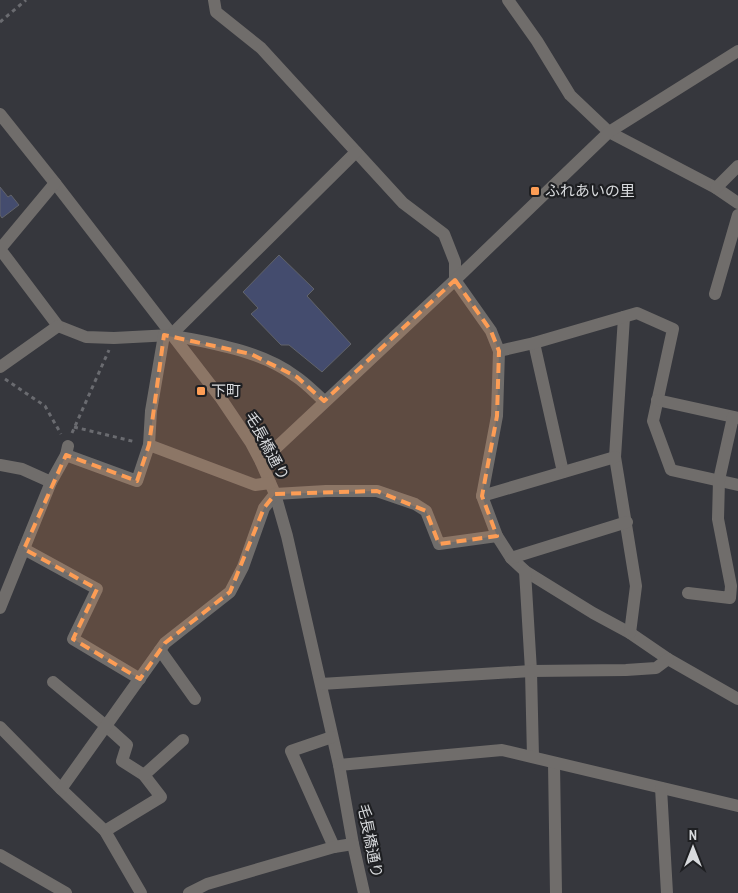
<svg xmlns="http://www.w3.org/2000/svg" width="738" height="893" viewBox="0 0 738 893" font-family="'Archivo Narrow','Noto Sans JP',sans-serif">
<rect width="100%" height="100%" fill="#36373d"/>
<g fill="#444c6e" stroke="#61636a">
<path d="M0 187 8 197 11 195 19 205 2 218 0 215Z"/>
<path d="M279 255 314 289 307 296 351 344 322 372 289 345H281L251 314 258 308 243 292Z"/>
</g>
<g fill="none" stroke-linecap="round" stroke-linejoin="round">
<g stroke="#6a6b70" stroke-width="3" stroke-dasharray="4 4" stroke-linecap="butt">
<path d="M0 22 26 0"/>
<path d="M5 379 45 406 61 434"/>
<path d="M74 427 136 442"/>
<path d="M72 433 109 350"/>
</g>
<g stroke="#706d6b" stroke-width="12">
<path d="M214 0 216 12 261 48 403 203 444 234 455 262V280L491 331 499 351 497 416 482 496 497 536 511 558 525 571 593 613 630 633 668 659 738 699"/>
<path d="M508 0 537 41 570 95 609 132 716 188 738 203"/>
<path d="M0 114 55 183 220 397 251 443 261 462 275 494 287 536 339 765 353 844 364 893"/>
<path d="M55 183 0 249 58 326 86 337 114 338 171 335 356 152"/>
<path d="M716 188 738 166"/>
<path d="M715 294 738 215"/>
<path d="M624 317 615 457 636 586 630 633"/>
<path d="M171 335C213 344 260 350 295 376 306 383 315 393 324 401"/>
<path d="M534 343 563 472"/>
<path d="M499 351 534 343 637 313 673 329 653 421 671 470 738 485"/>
<path d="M0 367 58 326"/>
<path d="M657 400 738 418"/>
<path d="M149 445 255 485 270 483"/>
<path d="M66 455 137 481 149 445 151 411 164 335"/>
<path d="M261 462 455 280 609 132 738 51"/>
<path d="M0 465 22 469 51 482"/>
<path d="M482 496 615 457"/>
<path d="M24 549 97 589 73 639 140 679"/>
<path d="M511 558 627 522"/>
<path d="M525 571 531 671 533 757"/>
<path d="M688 593 730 598 731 586 718 519 719 480 733 417"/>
<path d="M0 608 51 482 66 455 68 446"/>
<path d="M160 650 195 699"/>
<path d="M53 682 106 726 127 745 122 761 144 775 161 797 105 831"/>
<path d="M321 684 531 671 626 670 656 668 668 659"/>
<path d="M0 727 61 789 105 831 141 893"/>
<path d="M332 737 291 751 334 847"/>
<path d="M554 763 556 893"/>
<path d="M339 765 502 750 738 806"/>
<path d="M144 775 183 740"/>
<path d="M661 788 667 893"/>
<path d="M61 789 165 643 230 592 243 567 264 508 275 494 326 491H377L415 504 426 511 439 544 497 536"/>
<path d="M0 855 66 893"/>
<path d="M189 893 207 884 334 847 353 844"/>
</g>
</g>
<path fill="#fd9d55" fill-opacity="0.2" stroke="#fd9d55" stroke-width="4" stroke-dasharray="10 6" stroke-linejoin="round" d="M455 280 491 331 499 351 497 416 482 496 497 536 439 544 426 511 377 491 275 494 264 508 230 592 165 643 140 679 73 639 97 589 24 549 66 455 137 481 149 445 164 335 251 354 297 377 324 401Z"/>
<g fill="#fd9d55" stroke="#1e1f22" stroke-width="2">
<rect x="530" y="186" width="10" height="10" rx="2.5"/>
<rect x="196" y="386" width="10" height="10" rx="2.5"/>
</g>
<g text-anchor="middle" stroke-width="4.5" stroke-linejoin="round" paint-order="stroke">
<g font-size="15" fill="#d8dadd" stroke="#1e1f22" text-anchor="start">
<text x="545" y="196">ふれあいの里</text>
<text x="211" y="396">下町</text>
</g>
<g font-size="15" fill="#d8dadd" stroke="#1e1f22">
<text transform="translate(267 446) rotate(62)" y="5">毛長橋通り</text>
<text transform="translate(370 841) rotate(79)" y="5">毛長橋通り</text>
</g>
</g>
<g transform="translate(693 848)" stroke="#1e1f22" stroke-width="4" paint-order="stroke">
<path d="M0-4L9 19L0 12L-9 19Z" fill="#d8dadd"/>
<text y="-8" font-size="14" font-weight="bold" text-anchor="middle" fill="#d8dadd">N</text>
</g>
</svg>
